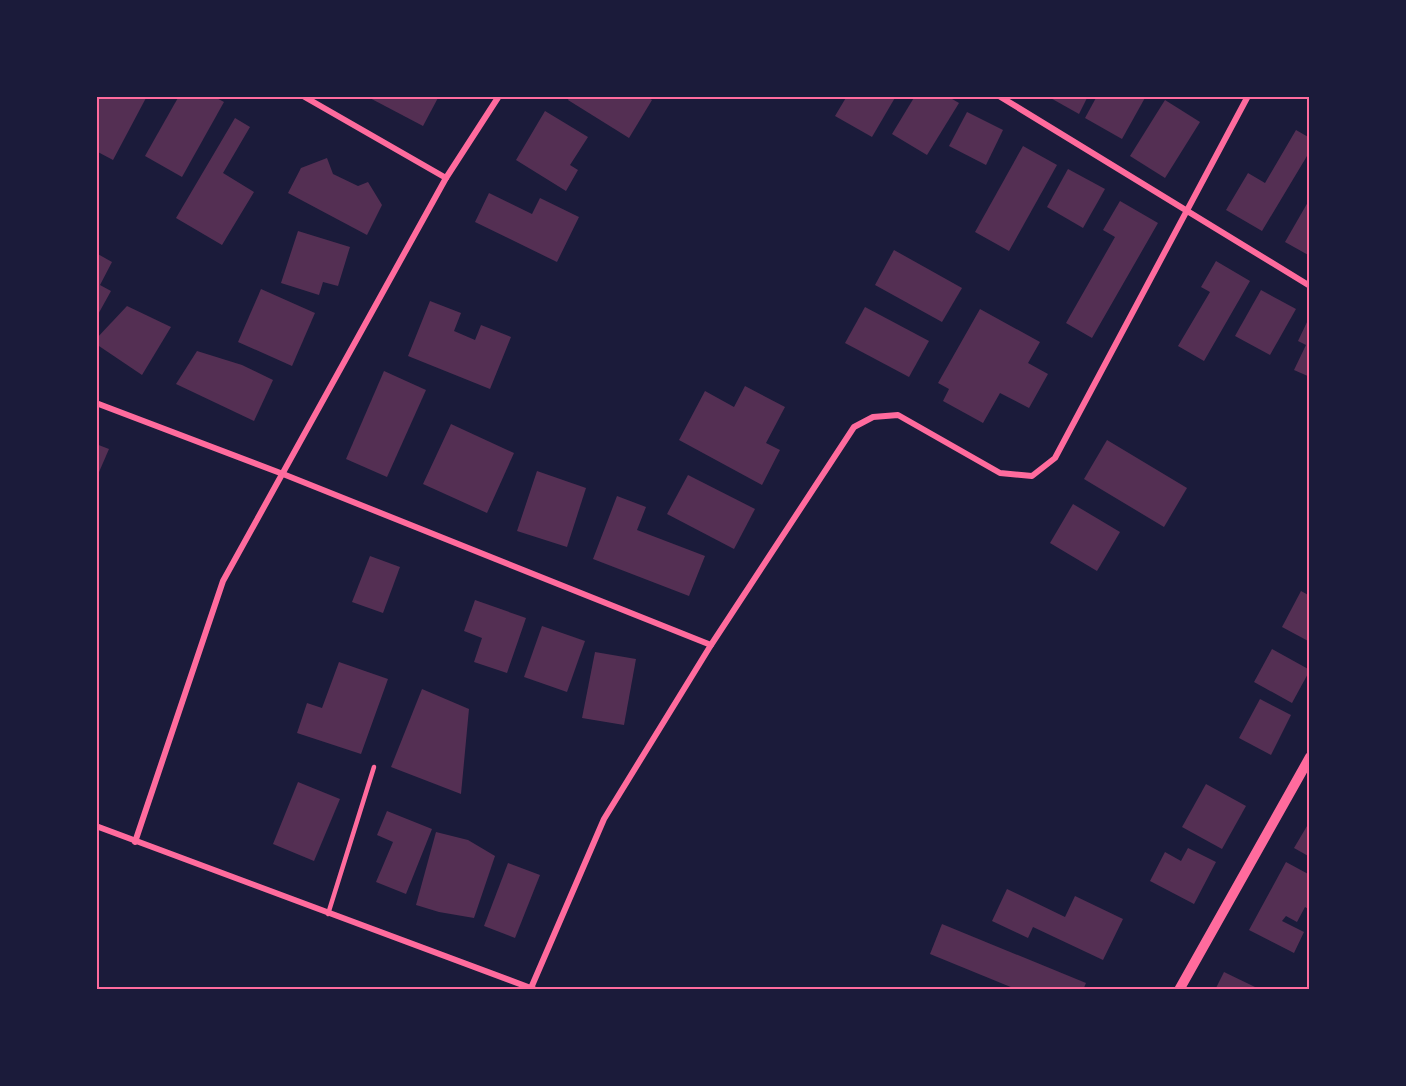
<svg xmlns="http://www.w3.org/2000/svg" width="1406" height="1086" viewBox="0 0 1406 1086" font-family="'DejaVu Sans',sans-serif">
<rect width="100%" height="100%" fill="#1b1b3a"/>
<g fill="#542f53">
<path d="M96 96H147L113 160 96 151Z"/>
<path d="M179 96H213L224 102 182 177 145 156Z"/>
<path d="M366 96H439L423 126Z"/>
<path d="M570 96H645L652 100 629 138 568 100Z"/>
<path d="M847 96H896L872 137 835 116Z"/>
<path d="M915 96H947L959 103 927 155 892 134Z"/>
<path d="M1047 96H1088L1079 114Z"/>
<path d="M1097 96H1146L1122 139 1085 118Z"/>
<path d="M1165 100 1200 122 1165 178 1130 156Z"/>
<path d="M545 111 588 137 570 165 578 170 566 191 516 160Z"/>
<path d="M967 112 1003 130 986 165 949 146Z"/>
<path d="M235 118 250 127 223 173 254 192 222 245 176 218Z"/>
<path d="M1296 130 1310 138V151L1262 231 1226 210 1248 173 1265 183Z"/>
<path d="M1023 146 1057 165 1009 251 975 232Z"/>
<path d="M327 158 333 174 358 186 368 182 382 205 367 235 288 193 301 168Z"/>
<path d="M1068 169 1105 189 1083 228 1047 207Z"/>
<path d="M489 193 532 214 540 198 579 217 557 262 475 222Z"/>
<path d="M1120 201 1158 223 1092 338 1066 323 1115 237 1103 230Z"/>
<path d="M1308 202 1310 203V256L1285 242Z"/>
<path d="M298 231 350 247 338 286 323 282 319 295 281 283Z"/>
<path d="M894 250 962 288 942 322 875 285Z"/>
<path d="M96 253 112 262 100 285 111 291 96 318Z"/>
<path d="M1216 261 1250 281 1204 361 1178 346 1210 292 1201 287Z"/>
<path d="M261 289 315 313 292 366 238 342Z"/>
<path d="M1261 290 1296 309 1270 355 1235 336Z"/>
<path d="M430 301 461 313 454 331 475 340 481 325 511 337 490 389 408 356Z"/>
<path d="M127 306 171 327 142 375 96 344V339Z"/>
<path d="M865 307 929 341 909 377 845 343Z"/>
<path d="M980 309 1040 342 1028 363 1048 374 1029 408 1000 393 983 423 943 401 949 389 938 383Z"/>
<path d="M1308 320 1310 321V377L1294 370 1306 345 1298 341Z"/>
<path d="M197 351 242 365 273 380 254 421 176 384Z"/>
<path d="M384 371 426 390 387 477 346 459Z"/>
<path d="M745 386 785 407 766 443 780 450 762 485 679 440 705 391 734 407Z"/>
<path d="M451 424 514 453 487 513 423 484Z"/>
<path d="M1107 440 1187 488 1164 527 1084 479Z"/>
<path d="M96 444 109 449 96 479Z"/>
<path d="M537 471 586 488 567 547 517 531Z"/>
<path d="M688 475 755 509 734 549 667 514Z"/>
<path d="M617 496 646 507 637 530 705 556 689 596 593 559Z"/>
<path d="M1073 504 1120 532 1097 571 1050 543Z"/>
<path d="M370 556 400 567 383 613 352 602Z"/>
<path d="M1301 591 1310 596V642L1282 627Z"/>
<path d="M475 600 526 618 507 673 474 662 482 638 464 631Z"/>
<path d="M542 626 585 641 567 692 524 677Z"/>
<path d="M1272 649 1310 670 1292 703 1254 682Z"/>
<path d="M595 652 636 659 624 725 582 718Z"/>
<path d="M339 662 388 679 361 754 297 733 307 703 322 708Z"/>
<path d="M422 689 469 709 461 794 391 767Z"/>
<path d="M1260 699 1291 715 1271 755 1239 738Z"/>
<path d="M298 782 340 799 314 861 273 844Z"/>
<path d="M1206 784 1246 806 1222 849 1182 827Z"/>
<path d="M387 811 432 829 406 894 376 882 393 842 377 835Z"/>
<path d="M1310 821V857L1294 848Z"/>
<path d="M436 832 468 840 495 856 474 918 439 912 416 905Z"/>
<path d="M1188 848 1216 862 1194 904 1150 881 1165 852 1181 861Z"/>
<path d="M1286 862 1310 875V910L1305 907 1297 922 1286 916 1282 921 1304 932 1294 953 1249 930Z"/>
<path d="M508 863 540 875 515 938 484 926Z"/>
<path d="M1007 889 1065 917 1075 896 1123 919 1103 960 1033 927 1028 938 992 921Z"/>
<path d="M942 924 1086 983 1083 990H1018L930 954Z"/>
<path d="M1224 972 1255 987 1254 990H1215Z"/>
</g>
<g fill="none" stroke-linecap="round" stroke-linejoin="round">
<path stroke="#ff6b9d" stroke-width="4.5" d="M328 914 374 767"/>
<g stroke="#ff6b9d" stroke-width="6">
<path d="M303 96 446 178"/>
<path d="M999 96 1310 286"/>
<path d="M96 403 283 474 711 645"/>
<path d="M96 826 536 990"/>
<path d="M135 842 223 581 446 178 499 96"/>
<path d="M531 988 604 819 711 645 854 427 873 417 898 415 1000 473 1032 476 1055 458 1248 96"/>
</g>
<path stroke="#ff6b9d" stroke-width="10" d="M1179 990 1310 757"/>
</g>
<rect width="1406" height="1086" fill="none" stroke="#1b1b3a" stroke-width="195"/>
<rect x="98" y="98" width="1210" height="890" fill="none" stroke="#ff6b9d" stroke-width="2"/>
</svg>
